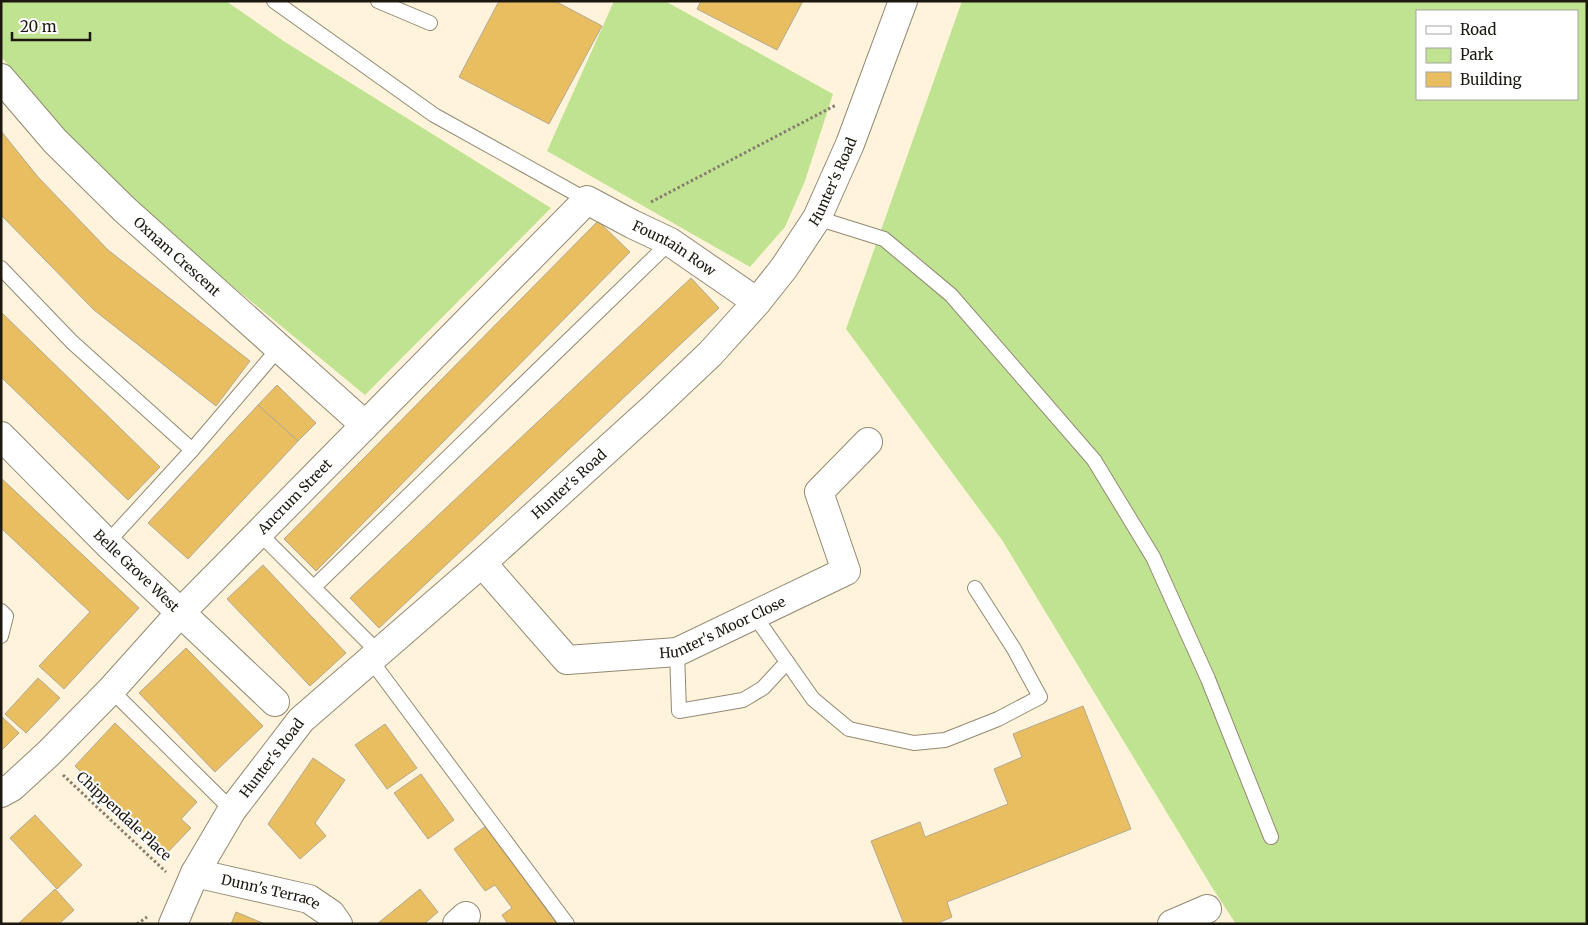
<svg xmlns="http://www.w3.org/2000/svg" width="1588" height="925" viewBox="0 0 1588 925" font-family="Merriweather,serif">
<rect width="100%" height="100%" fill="#fff3db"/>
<g fill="#c0e392" fill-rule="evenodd">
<path d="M1 1H226L285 42 551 208 365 395 175 239 112 182 15 75 1 56Z"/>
<path d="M614 1H665L833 94 805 181 785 227 750 267 547 151Z"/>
<path d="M962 1H1587V924H1236L1213 889 1002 540 846 329ZM1417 11H1577V99H1417Z"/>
</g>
<g fill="#e9be60" stroke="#b3a892">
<path d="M499 1H555L602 26 549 124 459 77Z"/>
<path d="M701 1H803L777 50 697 9Z"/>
<path d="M1 131 38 177 108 250 250 361 216 406 94 310 1 215Z"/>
<path d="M598 221 630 252 316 571 284 539Z"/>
<path d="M691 278 719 308 379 628 350 598Z"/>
<path d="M1 312 160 467 128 500 1 377Z"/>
<path d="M277 385 316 423 298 441 258 405Z"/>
<path d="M258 405 298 441 188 559 148 523Z"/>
<path d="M1 478 139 608 64 689 39 666 90 612 1 528Z"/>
<path d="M263 565 346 653 310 686 227 599Z"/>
<path d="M186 648 263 726 215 772 139 693Z"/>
<path d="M38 678 60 698 26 733 5 714Z"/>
<path d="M1083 706 1131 829 947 902 952 917 936 924H904L871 841 920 822 925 837 1008 804 994 769 1022 757 1013 734Z"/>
<path d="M1 716 19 733 1 751Z"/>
<path d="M115 723 197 802 181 819 191 828 166 854 75 766Z"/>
<path d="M385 724 417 768 387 789 355 745Z"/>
<path d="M313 758 345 780 315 823 326 836 300 859 268 824Z"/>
<path d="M421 774 454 820 428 839 394 793Z"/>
<path d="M35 815 82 865 57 889 10 838Z"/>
<path d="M486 826 557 924H508L502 915 512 908 495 885 485 891 454 849Z"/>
<path d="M55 889 74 910 59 924H18Z"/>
<path d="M420 889 438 912 424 924H377Z"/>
<path d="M236 912 265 924H231Z"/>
</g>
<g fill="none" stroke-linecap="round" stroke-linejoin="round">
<defs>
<g id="service">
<path d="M274 1 434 115 587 200"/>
<path d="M378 1 430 23"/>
<path d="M817 218 884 239 951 295 1094 460 1153 557 1208 679 1271 837"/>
<path d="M1 268 72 342 192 450"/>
<path d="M259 533 378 652"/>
<path d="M107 543 192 450 279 348"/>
<path d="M314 587 670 242"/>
<path d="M1 611 6 616 1 636"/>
<path d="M754 615 813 699 849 729 914 743 945 740 998 719 1040 697 1014 649 975 588"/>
<path d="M677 652 679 711 743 700 763 688 787 662"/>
<path d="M370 659 567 924"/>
<path d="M111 690 232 810"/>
</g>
<g id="minor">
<path id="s1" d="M1 78 55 141 124 209 365 425"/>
<path id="s2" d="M1 436 107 543 275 702"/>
<path id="s3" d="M482 563 567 660 677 652 846 571 819 492 868 442"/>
<path id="s4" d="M1 793 12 787 49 753 111 690 180 613 587 200 632 224 670 242 757 302"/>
<path id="s5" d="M195 873 309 899 331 914 338 924"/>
<path d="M457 924 466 916"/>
<path d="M1172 924 1207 909"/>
</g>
<g id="tertiary">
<path id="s6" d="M173 924 195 873 232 810 301 720 482 563 653 408 710 354 757 302 784 268 817 218 850 144 903 1"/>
</g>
</defs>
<use href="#service" stroke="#938973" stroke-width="16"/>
<use href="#minor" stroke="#938973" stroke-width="30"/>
<use href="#tertiary" stroke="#938973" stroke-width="30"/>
<g stroke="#867e6e" stroke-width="3" stroke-dasharray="2.5 2.5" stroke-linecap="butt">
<path d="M651 202 836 105"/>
<path d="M63 775 166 872"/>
<path d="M137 924 147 917"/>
</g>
<use href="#service" stroke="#fff" stroke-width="14"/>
<use href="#minor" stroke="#fff" stroke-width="28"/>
<use href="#tertiary" stroke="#fff" stroke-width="28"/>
</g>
<g text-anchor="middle" stroke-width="4" stroke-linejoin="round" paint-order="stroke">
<g font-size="14" fill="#1c180f" stroke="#fff">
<text dy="5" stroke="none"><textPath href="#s6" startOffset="1004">Hunter's Road</textPath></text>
<text dy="5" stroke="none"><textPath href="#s4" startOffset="934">Fountain Row</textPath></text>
<text dy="5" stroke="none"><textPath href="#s1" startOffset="251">Oxnam Crescent</textPath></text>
<text dy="5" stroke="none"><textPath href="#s6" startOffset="599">Hunter's Road</textPath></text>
<text dy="5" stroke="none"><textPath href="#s4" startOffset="418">Ancrum Street</textPath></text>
<text dy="5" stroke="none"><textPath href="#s2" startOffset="191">Belle Grove West</textPath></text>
<text dy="5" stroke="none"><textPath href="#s3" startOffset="290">Hunter's Moor Close</textPath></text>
<text dy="5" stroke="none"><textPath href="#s6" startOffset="194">Hunter's Road</textPath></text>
<text transform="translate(124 816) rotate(43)" y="5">Chippendale Place</text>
<text dy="5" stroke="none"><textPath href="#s5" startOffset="78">Dunn's Terrace</textPath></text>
</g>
</g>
<rect width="1588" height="925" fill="none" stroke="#1c180f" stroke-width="5"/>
<rect x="1416" y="10" width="162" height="90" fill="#ffffff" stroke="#a4a39f"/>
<rect x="1426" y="26" width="25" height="8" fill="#ffffff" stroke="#a4a39f"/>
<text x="1460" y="35" font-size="15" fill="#1c180f">Road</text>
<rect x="1426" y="48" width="25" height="15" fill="#c0e392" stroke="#a4a39f"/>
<text x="1460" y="60" font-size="15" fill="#1c180f">Park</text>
<rect x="1426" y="72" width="25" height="15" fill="#e9be60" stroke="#a4a39f"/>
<text x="1460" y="85" font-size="15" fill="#1c180f">Building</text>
<path d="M12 32v8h78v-8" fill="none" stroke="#1c180f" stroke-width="2.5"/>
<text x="20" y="32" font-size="15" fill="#1c180f" stroke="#ffffff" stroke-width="4" paint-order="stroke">20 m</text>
</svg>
